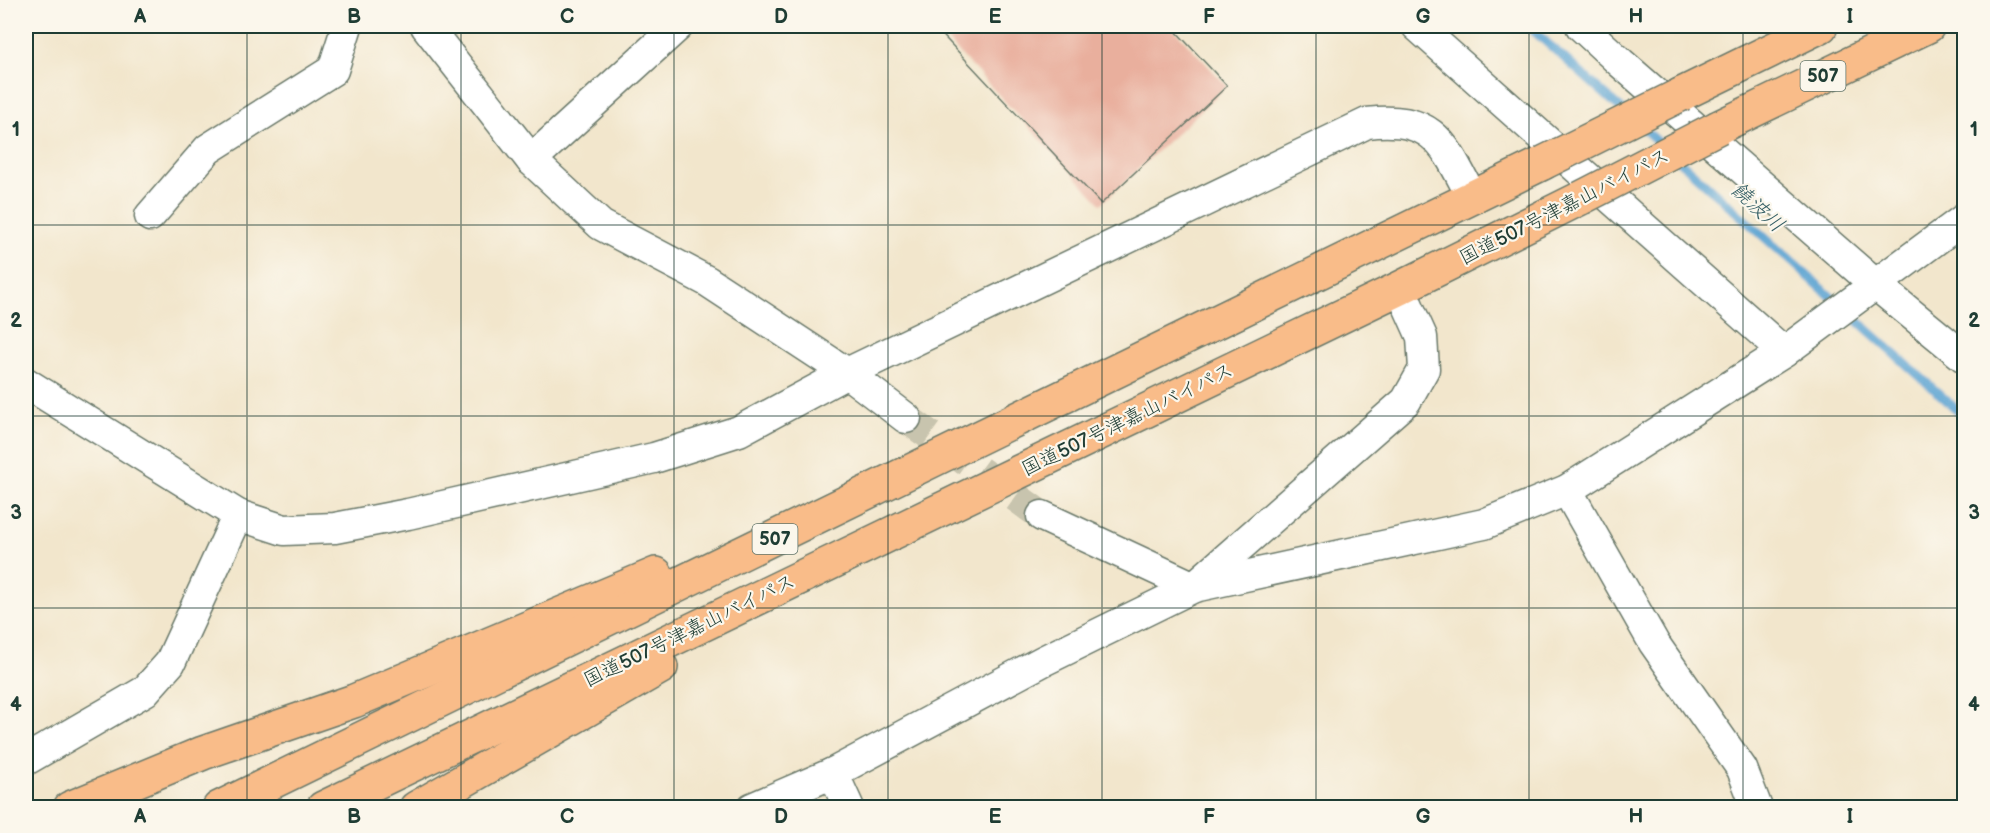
<svg xmlns="http://www.w3.org/2000/svg" width="1990" height="833" viewBox="0 0 1990 833" font-family="'Balsamiq Sans','Klee One',sans-serif">
<rect width="100%" height="100%" fill="#fbf7ec"/>
<filter id="ink" filterUnits="userSpaceOnUse"><feTurbulence type="fractalNoise" baseFrequency=".0167" numOctaves="2"/><feDisplacementMap in="SourceGraphic" scale="12" xChannelSelector="R" yChannelSelector="G"/><feConvolveMatrix kernelMatrix="1 2 1 2 8 2 1 2 1" color-interpolation-filters="sRGB"/></filter>
<filter id="wash" filterUnits="userSpaceOnUse"><feTurbulence type="fractalNoise" baseFrequency=".008" numOctaves="4" result="noise"/><feDisplacementMap in="SourceGraphic" scale="24" xChannelSelector="R" yChannelSelector="G"/><feGaussianBlur stdDeviation="1.35" result="paint"/><feColorMatrix in="noise" values="0 0 0 0 0 0 0 0 0 0 0 0 0 0 0 0 0 1.4 0 .05"/><feComposite in="paint" operator="in"/></filter>
<g filter="url(#wash)">
<rect width="100%" height="100%" fill="#f2e6cc"/>
<g fill="none" stroke-linecap="round" stroke-linejoin="round">
<g stroke="#5aa3d2" stroke-width="9">
<path d="M1528 26 1627 114"/>
<path d="M1637 123 1665 148"/>
<path d="M1675 157 1964 416"/>
</g>
</g>
<g id="blocks">
<path fill="#e9af9d" d="M934 26H1171L1227 86 1101 204Z"/>
</g>
</g>
<g filter="url(#ink)">
<use href="#blocks" fill-opacity="0" stroke="#697869" stroke-width="1.5"/>
<g fill="none" stroke-linecap="round" stroke-linejoin="round">
<path stroke="#c8c4ae" stroke-width="30" stroke-dasharray="30 15" stroke-linecap="butt" d="M906 418 1042 516"/>
<defs>
<g id="minor">
<path d="M426 26 531 160 601 225 707 281 847 373 906 418"/>
<path d="M1417 26 1784 352"/>
<path d="M1581 26 1621 63 1876 285 1964 357"/>
<path d="M531 160 678 26"/>
<path d="M150 216 208 149 333 70 347 26"/>
<path d="M26 383 238 515 284 530 335 528 408 514 654 458 739 431 847 373 1367 123C1435 115 1444 144 1472 197"/>
<path d="M1567 490 1654 643 1742 769 1757 808"/>
<path d="M1042 516 1194 587"/>
<path d="M1196 585 1406 401 1424 369 1422 337 1400 288"/>
<path d="M26 760 145 691 170 663 238 515"/>
<path d="M833 773 849 808"/>
<path d="M752 808 833 773 1043 661 1194 587 1484 524 1567 490 1784 352 1964 219"/>
</g>
<g id="highway">
<path d="M1682 94 1821 26"/>
<path d="M1719 127 1928 26"/>
<path d="M70 808 203 753 354 701 656 574"/>
<path d="M219 808 1543 163"/>
<path d="M323 808 1400 288 1581 198"/>
<path d="M416 808 661 667"/>
</g>
</defs>
<use href="#minor" stroke="#697869" stroke-width="33"/>
<use href="#highway" stroke="#697869" stroke-width="36"/>
<use href="#minor" stroke="#fff" stroke-width="30"/>
<use href="#highway" stroke="#f9bc89" stroke-width="33"/>
<defs>
<g id="highway-bridge">
<path d="M1543 163 1682 94"/>
<path d="M1581 198 1719 127"/>
</g>
</defs>
<use href="#highway-bridge" stroke="#697869" stroke-width="36" stroke-linecap="butt"/>
<use href="#highway-bridge" stroke="#f9bc89" stroke-width="33"/>
</g>
</g>
<path fill="none" stroke="#1f3d34" stroke-width="1.5" stroke-opacity="0.55" d="M247 26V808M461 26V808M674 26V808M888 26V808M1102 26V808M1316 26V808M1529 26V808M1743 26V808M26 225H1964M26 416H1964M26 608H1964"/>
<g text-anchor="middle" stroke-width="4.5" stroke-linejoin="round" paint-order="stroke">
<g fill="#fbf7ec" stroke="#61756b" stroke-width="1.5">
<rect x="1800.5" y="61" width="45" height="30" rx="4.5"/>
<rect x="752.5" y="524" width="45" height="30" rx="4.5"/>
</g>
<g font-size="18" font-weight="bold" fill="#1f3d34">
<text x="1823" y="82">507</text>
<text x="775" y="545">507</text>
</g>
<g font-size="20" fill="#1f3d34" stroke="#fbf7ec">
<text transform="translate(1564 206) rotate(-27)" y="7">国道507号津嘉山バイパス</text>
<text transform="translate(1127 419) rotate(-26)" y="7">国道507号津嘉山バイパス</text>
<text transform="translate(689 630) rotate(-26)" y="7">国道507号津嘉山バイパス</text>
</g>
<g font-size="21" font-style="italic" fill="#315c63" stroke="#fbf7ec">
<text transform="translate(1758 207) rotate(42)" y="7">饒波川</text>
</g>
</g>
<rect width="1990" height="833" fill="none" stroke="#fbf7ec" stroke-width="66"/>
<rect x="33" y="33" width="1924" height="767" fill="none" stroke="#1f3d34" stroke-width="2"/>
<g font-size="20" text-anchor="middle" font-weight="bold" fill="#1f3d34">
<text x="140" y="23">A</text>
<text x="354" y="23">B</text>
<text x="567" y="23">C</text>
<text x="781" y="23">D</text>
<text x="995" y="23">E</text>
<text x="1209" y="23">F</text>
<text x="1423" y="23">G</text>
<text x="1636" y="23">H</text>
<text x="1850" y="23">I</text>
<text x="16" y="136">1</text>
<text x="1974" y="136">1</text>
<text x="16" y="327">2</text>
<text x="1974" y="327">2</text>
<text x="16" y="519">3</text>
<text x="1974" y="519">3</text>
<text x="16" y="711">4</text>
<text x="1974" y="711">4</text>
<text x="140" y="823">A</text>
<text x="354" y="823">B</text>
<text x="567" y="823">C</text>
<text x="781" y="823">D</text>
<text x="995" y="823">E</text>
<text x="1209" y="823">F</text>
<text x="1423" y="823">G</text>
<text x="1636" y="823">H</text>
<text x="1850" y="823">I</text>
</g>
</svg>
